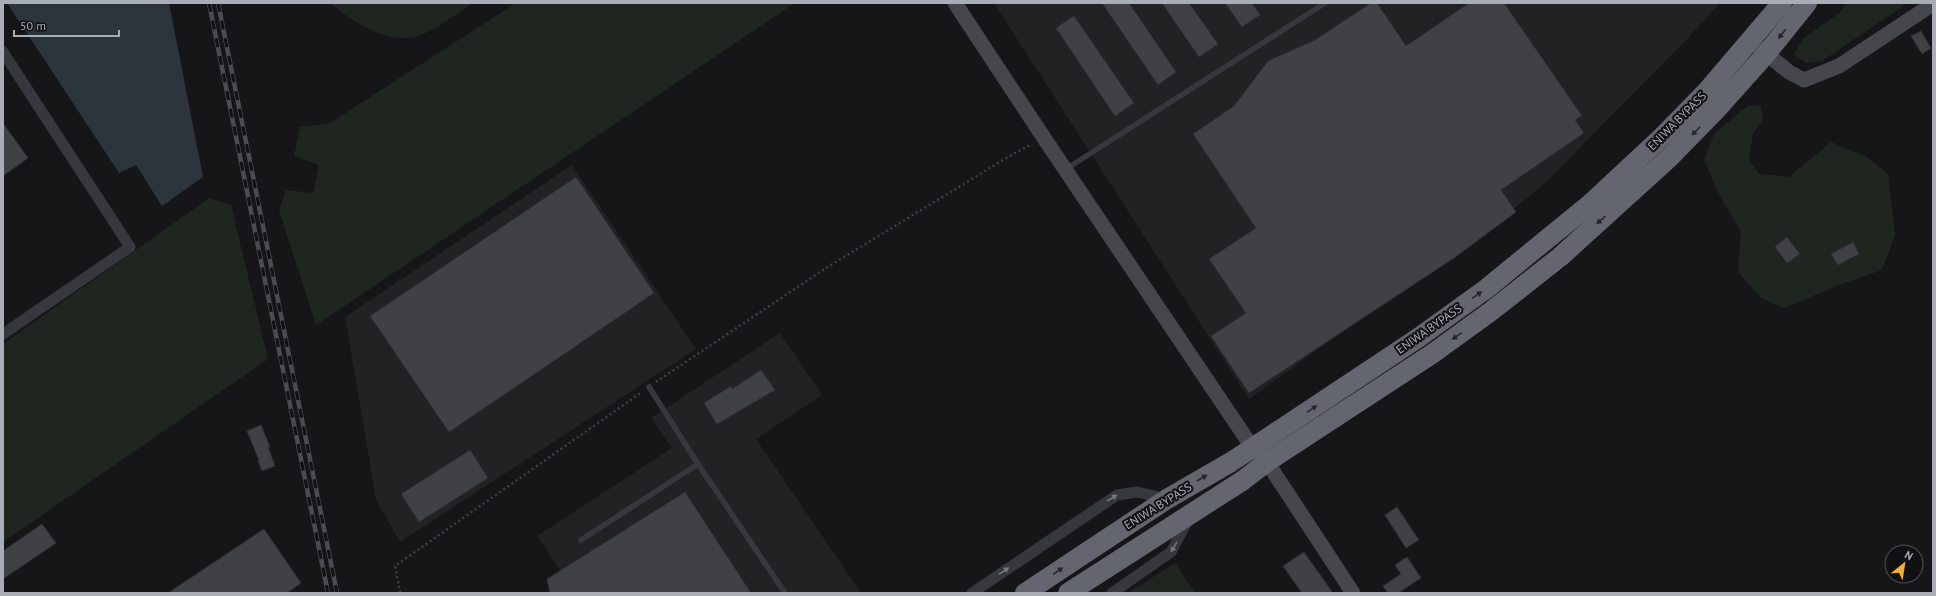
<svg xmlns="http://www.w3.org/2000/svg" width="1936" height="596" viewBox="0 0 1936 596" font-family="'PT Sans',sans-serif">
<rect width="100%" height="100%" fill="#161618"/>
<g fill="#222225">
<path d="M994 3H1720L1689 37 1544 184 1520 204 1249 399Z"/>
<path d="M572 165 696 349 400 542 376 500 345 317Z"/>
<path d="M780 333 822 395 756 439 861 593H576L537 536 672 448 651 418Z"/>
</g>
<g fill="#1e261f">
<path d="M330 3H473C455 14 435 32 414 37 385 43 351 21 330 3Z"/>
<path d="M516 3H795L316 325 279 210 286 190 313 193 319 165 294 156 300 127 330 123Z"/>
<path d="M1846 3H1908L1822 61 1806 63 1794 54 1803 39 1839 13Z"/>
<path d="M1760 105 1763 119 1753 134 1749 160 1759 174 1789 177 1831 142 1865 156 1888 174 1895 235 1882 270 1839 285 1784 308 1761 298 1738 272 1741 231 1720 196 1704 160 1714 134 1747 106Z"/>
<path d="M209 198 231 205 268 359 3 542V344Z"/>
<path d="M1175 563 1195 593H1128Z"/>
</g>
<path fill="#2c353c" d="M7 3H169L203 177 162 206 136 165 119 173Z"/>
<g fill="#404145" stroke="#303034">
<path d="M1102 3H1129L1176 72 1158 85Z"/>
<path d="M1162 3H1189L1218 44 1199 57Z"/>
<path d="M1225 3H1252L1260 15 1242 27Z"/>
<path d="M1371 3H1377L1406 46 1469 3H1504L1582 116 1575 120 1584 133 1501 190 1516 212 1454 258 1249 393 1211 336 1246 313 1209 259 1256 228 1193 134 1234 106 1268 61 1315 40Z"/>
<path d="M1074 16 1134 103 1115 116 1056 28Z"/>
<path d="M1921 31 1931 48 1922 54 1911 36Z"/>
<path d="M3 123 28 158 3 176Z"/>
<path d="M576 177 654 293 449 432 370 316Z"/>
<path d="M1787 237 1800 254 1787 263 1775 247Z"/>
<path d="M1853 242 1859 254 1838 265 1831 254Z"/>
<path d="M761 370 775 390 717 424 704 403 731 386 732 389Z"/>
<path d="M261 425 270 447H268L275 466 262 471 258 461 259 460 247 431Z"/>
<path d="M470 450 488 478 419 522 401 494Z"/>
<path d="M685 492 751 593H550L547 579Z"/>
<path d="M1397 507 1419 540 1406 548 1385 515Z"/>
<path d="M42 524 56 543 3 579V551Z"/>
<path d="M264 529 301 583 287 593H168Z"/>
<path d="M1304 552 1333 593H1302L1283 566Z"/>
<path d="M1407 557 1421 578 1398 593H1388L1383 586 1401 574 1395 565Z"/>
</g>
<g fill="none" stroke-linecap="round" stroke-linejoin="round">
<g stroke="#3d3f44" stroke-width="2.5" stroke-dasharray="2 3" stroke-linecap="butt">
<path d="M656 382 826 268 1013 154 1032 144"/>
<path d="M400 593 395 566 642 392"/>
</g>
<g stroke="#37383d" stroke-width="5.5">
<path d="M1066 169 1325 3"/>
<path d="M649 387 698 464 785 593"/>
<path d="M581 540 698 464"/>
</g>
<g stroke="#37383d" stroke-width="11">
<path d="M3 52 130 247 3 334"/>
<path d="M972 593 1117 495 1137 492 1167 499"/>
<path d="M1112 593 1171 552 1189 518"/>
</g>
<g stroke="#45474d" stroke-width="15">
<path d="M955 3 1044 138 1252 447 1267 462 1353 593"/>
<path d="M1758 47 1789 72 1804 80 1839 66 1933 4"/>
</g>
<g stroke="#63666e" stroke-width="20">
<path d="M1025 593 1167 499 1231 462 1281 429 1418 338 1486 289 1590 204 1663 136 1707 91 1782 3"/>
<path d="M1068 593 1242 481 1267 462 1432 354 1490 312 1560 257 1669 158 1715 111 1766 54 1807 3"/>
</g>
<defs>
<g id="rail">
<path d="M209 3 328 593"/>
<path d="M218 3 337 593"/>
</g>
</defs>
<use href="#rail" stroke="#4a4c52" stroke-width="4.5"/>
<use href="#rail" stroke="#111113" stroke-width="3" stroke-dasharray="9" stroke-linecap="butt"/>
</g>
<defs><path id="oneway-solid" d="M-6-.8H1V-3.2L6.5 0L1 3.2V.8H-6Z"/></defs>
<g fill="#26262a">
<use href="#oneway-solid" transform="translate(1782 34) rotate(128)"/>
<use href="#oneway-solid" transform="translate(1696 131) rotate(135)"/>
<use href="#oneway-solid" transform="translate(1601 220) rotate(138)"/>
<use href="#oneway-solid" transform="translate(1477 295) rotate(-35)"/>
<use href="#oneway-solid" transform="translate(1457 336) rotate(145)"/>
<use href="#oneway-solid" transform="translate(1312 409) rotate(-34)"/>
<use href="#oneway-solid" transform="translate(1202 478) rotate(-30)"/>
<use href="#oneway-solid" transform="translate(1058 571) rotate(-34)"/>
</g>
<g fill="#757881">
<use href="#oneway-solid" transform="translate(1112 498) rotate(-32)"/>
<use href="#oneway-solid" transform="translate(1174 547) rotate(121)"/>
<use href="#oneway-solid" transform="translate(1004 571) rotate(-34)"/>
</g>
<g text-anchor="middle" stroke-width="4" stroke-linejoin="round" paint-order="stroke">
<g font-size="12" fill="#a8adb8" stroke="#111113">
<text transform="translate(1677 121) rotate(-45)" y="4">ENIWA BYPASS</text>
<text transform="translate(1429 329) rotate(-35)" y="4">ENIWA BYPASS</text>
<text transform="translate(1158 506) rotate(-32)" y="4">ENIWA BYPASS</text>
</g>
</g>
<rect width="1936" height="596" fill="none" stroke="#a8adb8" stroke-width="8"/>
<g transform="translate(1904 564) rotate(30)"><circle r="19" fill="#111113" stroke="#4d4f55"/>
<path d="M0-3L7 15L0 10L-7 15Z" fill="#f2b134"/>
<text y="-6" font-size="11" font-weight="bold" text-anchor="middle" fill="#a8adb8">N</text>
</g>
<path d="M14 30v6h105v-6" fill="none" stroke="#a8adb8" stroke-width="2"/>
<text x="20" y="30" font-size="12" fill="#a8adb8" stroke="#111113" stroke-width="3" paint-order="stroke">50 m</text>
</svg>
